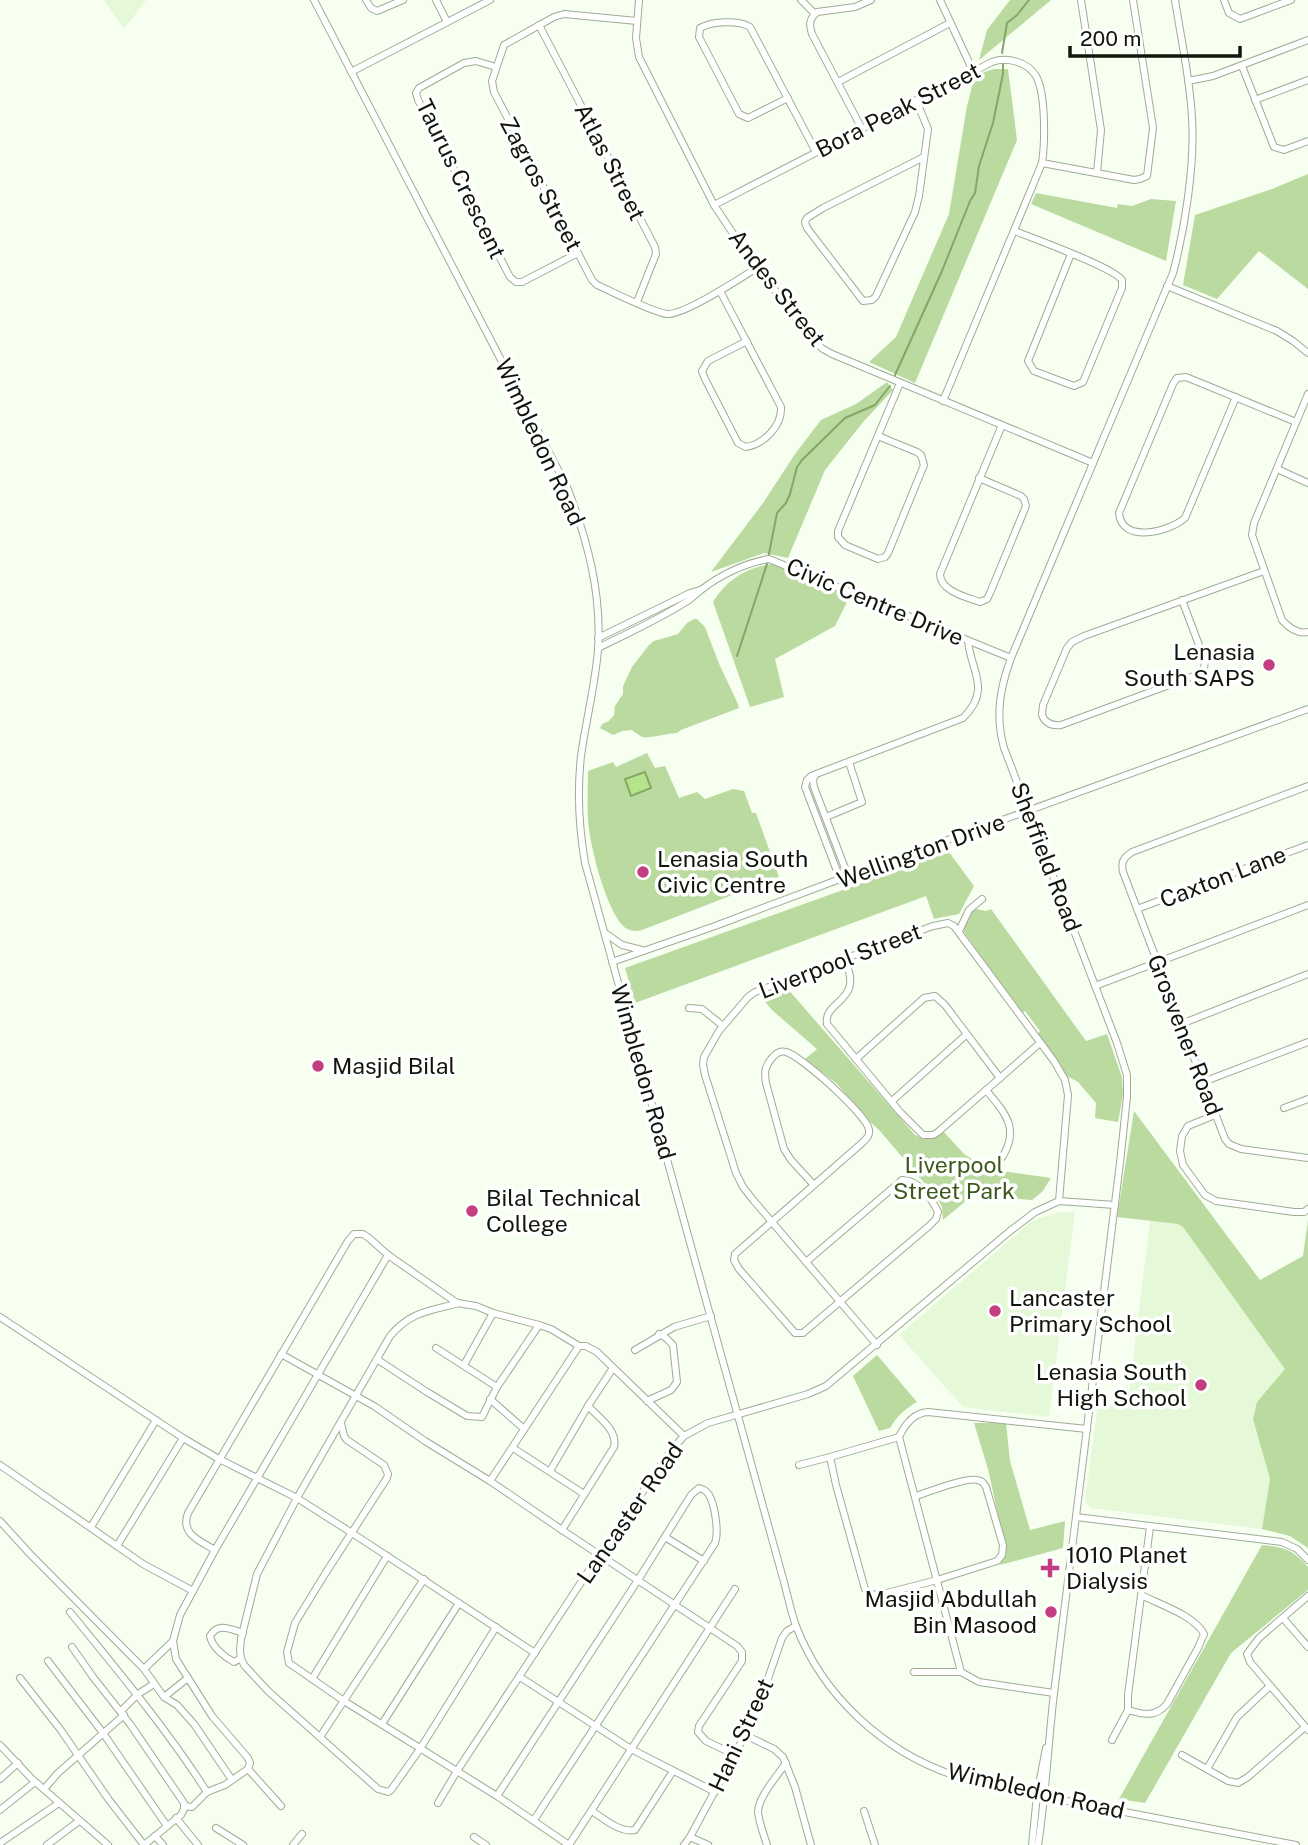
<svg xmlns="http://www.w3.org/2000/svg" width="1308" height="1845" viewBox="0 0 1308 1845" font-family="'Public Sans',sans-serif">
<rect width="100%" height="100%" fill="#f6fff0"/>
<g fill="#e5f8d7">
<path d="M104 0H146L124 29Z"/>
<path d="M1060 1212H1075L1049 1417 963 1407 899 1335 1032 1221Z"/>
<path d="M1150 1221 1178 1224 1183 1227 1286 1369 1257 1402 1253 1418 1270 1479 1262 1529 1091 1508 1085 1501 1098 1404 1127 1408Z"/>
</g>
<g fill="#bada9f">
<path d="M1010 0H1051L979 60 987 30Z"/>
<path d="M994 69H1008L1017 140 915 383 869 362 896 337 949 214 967 106 975 75Z"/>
<path d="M1308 174V289L1259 251 1217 299 1183 285 1195 215 1272 189Z"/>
<path d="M1036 193 1117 208 1118 204 1132 206 1151 199 1176 201 1166 261 1031 204Z"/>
<path d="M887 382 893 390 864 421 825 470 788 558 764 553 711 572 763 503 795 454 821 420 856 404Z"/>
<path d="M773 564 848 596 846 604 835 626 775 659 784 697 750 707 713 602C727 579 747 567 773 564Z"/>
<path d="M694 619H697L705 627 720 666 738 704 739 708 681 730 677 733C669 733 647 739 642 737 638 735 635 732 632 730L622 731 613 735 600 728 602 724 609 721 614 715 615 706 623 694V686L632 667 649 645 654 641 678 634 687 623Z"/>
<path d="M647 753 655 768 665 766 679 798 697 792 705 799 733 789 744 791 752 813H756L779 877 642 930C634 932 628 931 622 925 605 905 590 847 588 820 587 804 588 787 588 771L613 762 616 767Z"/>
<path d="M949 852 974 886 959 914 934 919 926 896 635 1003 625 968Z"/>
<path d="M976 909 986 911 991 909 1086 1041 1107 1034 1122 1077 1123 1095 1118 1122 1095 1118 1096 1103 1078 1082 1067 1076 1037 1034 1040 1031 1025 1011 1022 1013 964 932C963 925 969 912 976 909Z"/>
<path d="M786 987 915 1135C927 1141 933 1139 943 1131L964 1154 987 1169 1051 1178 1042 1192 1032 1200 973 1195 943 1220 942 1207 937 1198 880 1131 867 1119 837 1084 805 1059 817 1049 773 1011 760 996Z"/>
<path d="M1134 1111 1260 1280 1303 1256 1308 1220V1548L1290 1536 1262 1529 1270 1479 1253 1419 1257 1402 1285 1369 1183 1227 1178 1224 1117 1217Z"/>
<path d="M877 1355 917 1402C906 1408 897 1416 890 1428L879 1431 853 1376Z"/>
<path d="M974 1423H1006L1010 1461 1030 1530 1065 1521 1063 1548 1000 1565 1006 1551 988 1469Z"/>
<path d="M1262 1545C1284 1547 1293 1550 1308 1567V1590L1231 1653 1145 1803 1119 1799Z"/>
</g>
<path fill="#b5e58b" stroke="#84a765" stroke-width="2" d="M645 772 651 788 631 796 625 779Z"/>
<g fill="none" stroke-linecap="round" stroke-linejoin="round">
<g stroke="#84a765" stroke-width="2">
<path d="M1002 53 1007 23 1017 15 1029 0"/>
<path d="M895 375 942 271 970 201 975 193 979 166 993 123 1003 74V63"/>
<path d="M737 656 767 564 777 513 786 503 790 494 797 467 802 460 845 418 875 405 890 386"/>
</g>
<defs>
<g id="minor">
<path d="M314 0 567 487C587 539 602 593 598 650 595 686 586 720 581 756 577 792 579 828 585 863L782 1575C787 1592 790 1609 796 1626 823 1696 883 1751 953 1775 993 1790 1040 1795 1083 1804 1154 1817 1225 1831 1296 1845"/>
<path d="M366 0 371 8 377 11 403 0"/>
<path d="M436 0 447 22"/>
<path d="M639 0 636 38 639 57 714 205 734 235 813 341 823 349 832 354 1093 463"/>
<path d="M801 0 815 14"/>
<path d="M940 0 973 71"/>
<path d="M1081 0 1101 130 1097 173"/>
<path d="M1224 0 1229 13 1240 19 1291 0"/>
<path d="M637 21 564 14 554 17 504 45 492 81 494 92 592 280 597 285C613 292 652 312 667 314 685 315 741 278 758 267"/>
<path d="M539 25 655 247 656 254 637 302"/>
<path d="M1242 66 1274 147 1284 150 1308 141"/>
<path d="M496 67 476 61 464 63 419 88 416 93 418 100 510 277 516 282H522L578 253"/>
<path d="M351 72 490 0"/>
<path d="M1188 81 1213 76 1308 40"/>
<path d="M838 82 950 23"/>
<path d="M788 98 748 118 739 114 699 37 700 28C712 21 739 20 750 27L816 152"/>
<path d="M916 100 928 129 919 196 915 212 876 296 872 300 863 301 807 228 805 222 807 218 823 208 924 157"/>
<path d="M1255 100 1308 80"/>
<path d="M862 129 812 34C809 25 809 19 817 12L855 7 871 0"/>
<path d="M1042 163 1134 180 1140 179 1147 176 1153 128 1133 0"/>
<path d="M714 205 992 62C1006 57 1027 61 1036 76 1046 94 1045 143 1042 163L943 401"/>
<path d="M1015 231C1034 239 1113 267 1122 280V288L1083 382 1074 386 1034 371 1028 361 1071 254"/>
<path d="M1167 286 1277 331 1293 341 1308 353"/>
<path d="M720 291 781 407C782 426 764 444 746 447L738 443 705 379 702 371 708 361 747 341"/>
<path d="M1308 394 1254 523 1252 535 1282 620C1289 628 1298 634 1308 632"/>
<path d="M1236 397 1185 518C1169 532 1122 544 1119 513L1173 384 1177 378 1186 377 1296 422"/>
<path d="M878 436 917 452 921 455 924 465 888 553 885 557 878 559 845 545 838 537V531L900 383"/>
<path d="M1277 469 1308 483"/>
<path d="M979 478 1021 496 1024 499 1026 506 990 593 987 599 980 602C966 597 940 591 940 574L1002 425"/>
<path d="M1182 600 1205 661 1204 668 1199 674 1061 725C1052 726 1045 723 1042 715L1043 705 1067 648 1072 642 1084 636 1264 571"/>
<path d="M598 638 690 593 700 590"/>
<path d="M598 648C628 633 660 619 689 600 693 597 697 593 701 590 720 575 745 563 769 559L1011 658"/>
<path d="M815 775 813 780 814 787 848 876"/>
<path d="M1308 786 1132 852C1123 858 1121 862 1123 872L1225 1139 1229 1144 1241 1149 1308 1158"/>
<path d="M826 817 862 802 849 762"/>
<path d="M840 879 805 787 807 780 811 776 963 718C992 689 971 672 968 641"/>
<path d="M1137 909 1308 845"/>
<path d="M959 931 969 910 982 899"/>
<path d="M605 933 622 945 642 950"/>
<path d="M844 959C866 1003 823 999 827 1024L900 1112 923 1135H933L938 1132 1040 1043"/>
<path d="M612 962 715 926 840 879 1308 709"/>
<path d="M1095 986 1308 905"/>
<path d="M689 1008 702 1009 723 1026"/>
<path d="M1181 1024 1308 974"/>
<path d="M856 1059 924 998 935 996 945 1005 1000 1078"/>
<path d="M1203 1082 1308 1042"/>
<path d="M986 1090C1005 1113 1021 1129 1001 1159"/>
<path d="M892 1101 966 1035"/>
<path d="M1284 1108 1308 1099"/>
<path d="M1215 1115 1188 1126 1182 1136 1180 1151 1183 1165 1205 1195 1216 1201 1294 1212H1304L1308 1209"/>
<path d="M806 1262 902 1180C918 1179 932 1199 938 1212L936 1219 929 1226 803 1333H795L739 1269 734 1260 735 1254 862 1143C866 1139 870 1136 869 1130 868 1116 800 1055 786 1052 780 1050 776 1053 772 1058 765 1066 764 1072 766 1083L784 1149 791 1160 813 1184"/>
<path d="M459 1303C430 1311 411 1311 390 1336L297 1498 257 1574 241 1639 240 1651 241 1658 244 1665 268 1691 378 1789 388 1792 391 1790 420 1749 496 1627"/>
<path d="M0 1317 183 1438 219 1459 297 1498 352 1533 535 1653"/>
<path d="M877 1345 754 1201 743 1187 736 1173 705 1075 703 1064 704 1057 719 1031 748 997 755 992 933 926 948 923 954 926 1054 1061 1065 1080 1068 1095 1059 1201"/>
<path d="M436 1348 497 1387"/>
<path d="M635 1350 674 1327 711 1316"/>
<path d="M281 1354 374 1406 425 1441 490 1481 562 1530 737 1646 742 1652V1661L699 1726 698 1732 706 1741 735 1755"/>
<path d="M378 1360 427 1392 467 1416 482 1417 497 1387 539 1325"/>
<path d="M464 1365 493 1313"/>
<path d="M490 1399 524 1429"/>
<path d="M647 1401 671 1390 677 1382 673 1345 666 1338 659 1334"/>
<path d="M341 1423 344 1436 347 1440 384 1465 388 1474 387 1478 325 1574 295 1623 287 1652 289 1663 344 1701 497 1796 569 1845 735 1589"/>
<path d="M899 1437 830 1457 836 1485 865 1589 871 1594 879 1595 937 1580 997 1561 1002 1555 1003 1545 986 1487C983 1483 983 1481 977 1480 967 1477 928 1492 916 1496"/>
<path d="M513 1448 584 1494"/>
<path d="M0 1465 143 1564 193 1591"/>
<path d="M799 1465 830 1457"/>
<path d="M550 1471 588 1406 613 1368"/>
<path d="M490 1481 579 1346"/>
<path d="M1076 1517 1282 1542 1297 1549 1308 1560"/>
<path d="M0 1521 30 1554 144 1669 164 1697 177 1705 194 1724 232 1780"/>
<path d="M91 1527 156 1420"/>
<path d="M562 1530 614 1447C618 1430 598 1417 588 1406"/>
<path d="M665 1537 704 1561"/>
<path d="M117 1546 183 1438"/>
<path d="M215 1550C200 1541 180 1534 188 1513L348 1241 354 1234H363L369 1238 388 1255 457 1303 476 1306 493 1313 539 1325 551 1329 579 1346H586L597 1352 684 1436"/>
<path d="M1141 1595C1159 1604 1195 1616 1204 1634L1198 1648 1167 1704C1156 1717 1144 1715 1128 1710V1695L1150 1527"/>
<path d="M1308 1596 1259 1638 1247 1654 1250 1662 1308 1730"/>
<path d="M70 1612C118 1671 166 1728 207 1792"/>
<path d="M1283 1618 1308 1647"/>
<path d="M241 1658 234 1662C224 1657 212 1647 210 1636 218 1622 230 1629 243 1633"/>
<path d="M48 1661 103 1733 167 1826"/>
<path d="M144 1669 173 1641"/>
<path d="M914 1672H961"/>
<path d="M520 1677 631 1749 715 1792"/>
<path d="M20 1678 60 1729 109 1800 144 1845 181 1815 184 1809V1803L130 1724 93 1677 72 1647"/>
<path d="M312 1679 387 1556"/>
<path d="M1054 1693 979 1682 961 1672 899 1437C905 1424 914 1413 928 1412L1087 1429"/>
<path d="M164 1697 188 1678"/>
<path d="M121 1711 138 1694 154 1684"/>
<path d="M382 1724 459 1603"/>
<path d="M745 1735 774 1749 783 1757 795 1787 811 1845"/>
<path d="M320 1737 424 1579"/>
<path d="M1112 1740 1128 1710"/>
<path d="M0 1745 32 1779 108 1845"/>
<path d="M1182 1755 1228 1781 1238 1783 1248 1777 1305 1727"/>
<path d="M1207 1769 1237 1717 1270 1686"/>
<path d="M0 1779 18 1763"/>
<path d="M44 1789 58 1773 124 1715"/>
<path d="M497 1796 638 1580 691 1495 699 1488C704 1490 705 1489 709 1495 715 1505 719 1532 715 1543L534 1820"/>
<path d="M438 1803 457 1771 599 1555 670 1452 684 1436 708 1423 808 1394 826 1386 1010 1231 1035 1212 1059 1201 1115 1205"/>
<path d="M185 1806 192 1807 207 1792 225 1785 248 1769"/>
<path d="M281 1806 248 1769 250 1763 248 1758 212 1716 176 1659 173 1641 180 1615 215 1550 388 1255"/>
<path d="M0 1810 35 1782"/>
<path d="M592 1811C604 1819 620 1833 635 1830L673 1771"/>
<path d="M864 1811 875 1845"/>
<path d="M176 1818 198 1845"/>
<path d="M216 1828 243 1845"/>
<path d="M155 1836 163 1845"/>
<path d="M474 1837 486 1845"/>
<path d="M690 1837 708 1845"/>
<path d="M0 1843 59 1803"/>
<path d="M47 1845 79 1821"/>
<path d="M293 1845 302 1834"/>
<path d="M684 1845 690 1837 745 1735 762 1696 782 1638 787 1631 796 1626"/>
<path d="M767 1845C764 1835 759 1823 758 1812 758 1797 778 1775 786 1763"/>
<path d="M1032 1845 1037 1795 1046 1748"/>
<path d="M1038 1845C1046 1794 1048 1744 1054 1693L1120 1163 1127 1097V1075L1117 1043 1004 748C995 716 1000 688 1011 658L1173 273C1185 228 1195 164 1192 118 1190 78 1181 39 1175 0"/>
</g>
</defs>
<use href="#minor" stroke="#9fac95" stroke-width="8"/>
<use href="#minor" stroke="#fff" stroke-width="6"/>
</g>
<g fill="#c33e81" stroke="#fff" stroke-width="2.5">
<circle cx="1269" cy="665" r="7"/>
<circle cx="643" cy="872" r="7"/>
<circle cx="318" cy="1066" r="7"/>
<circle cx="472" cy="1211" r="7"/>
<circle cx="995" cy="1311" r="7"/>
<circle cx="1201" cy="1385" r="7"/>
<path d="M1046.5 1557.5h7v7h7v7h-7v7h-7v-7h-7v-7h7z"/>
<circle cx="1051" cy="1612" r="7"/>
</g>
<g text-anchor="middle" stroke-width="7" stroke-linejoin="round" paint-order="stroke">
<g font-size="23" fill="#11160d" stroke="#fff">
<text transform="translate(898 110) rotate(-27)" y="8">Bora Peak Street</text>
<text transform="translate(610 162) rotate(63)" y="8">Atlas Street</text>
<text transform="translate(461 179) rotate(64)" y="8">Taurus Crescent</text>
<text transform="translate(541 184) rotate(62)" y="8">Zagros Street</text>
<text transform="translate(777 288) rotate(52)" y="8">Andes Street</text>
<text transform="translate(540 442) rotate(65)" y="8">Wimbledon Road</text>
<text transform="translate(875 602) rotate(23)" y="8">Civic Centre Drive</text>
<text transform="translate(921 851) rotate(-20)" y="8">Wellington Drive</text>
<text transform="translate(1046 857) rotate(69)" y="8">Sheffield Road</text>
<text transform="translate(1223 877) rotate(-21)" y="8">Caxton Lane</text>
<text transform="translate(840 961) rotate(-21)" y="8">Liverpool Street</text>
<text transform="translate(1185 1035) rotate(69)" y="8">Grosvener Road</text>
<text transform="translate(643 1072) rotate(74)" y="8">Wimbledon Road</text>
<text transform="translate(630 1513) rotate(-55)" y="8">Lancaster Road</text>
<text transform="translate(741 1735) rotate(-65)" y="8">Hani Street</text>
<text transform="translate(1036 1791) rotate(13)" y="8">Wimbledon Road</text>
</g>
<g font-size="23" fill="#11160d" stroke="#fff" text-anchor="start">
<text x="1255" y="660" text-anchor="end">Lenasia<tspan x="1255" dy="26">South SAPS</tspan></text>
<text x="657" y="867">Lenasia South<tspan x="657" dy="26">Civic Centre</tspan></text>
<text x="332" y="1074">Masjid Bilal</text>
<text x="486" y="1206">Bilal Technical<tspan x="486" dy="26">College</tspan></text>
<text x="1009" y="1306">Lancaster<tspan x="1009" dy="26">Primary School</tspan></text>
<text x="1187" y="1380" text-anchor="end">Lenasia South<tspan x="1187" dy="26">High School</tspan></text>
<text x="1066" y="1563">1010 Planet<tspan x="1066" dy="26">Dialysis</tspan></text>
<text x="1037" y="1607" text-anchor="end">Masjid Abdullah<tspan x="1037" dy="26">Bin Masood</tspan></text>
</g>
<g font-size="23" fill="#3b591b" stroke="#fff">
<text x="954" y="1173">Liverpool<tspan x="954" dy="26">Street Park</tspan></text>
</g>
</g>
<path d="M1070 46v10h170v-10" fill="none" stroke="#11160d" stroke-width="3.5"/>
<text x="1080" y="46" font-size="21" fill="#11160d" stroke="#ffffff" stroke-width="5" paint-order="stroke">200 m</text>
</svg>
